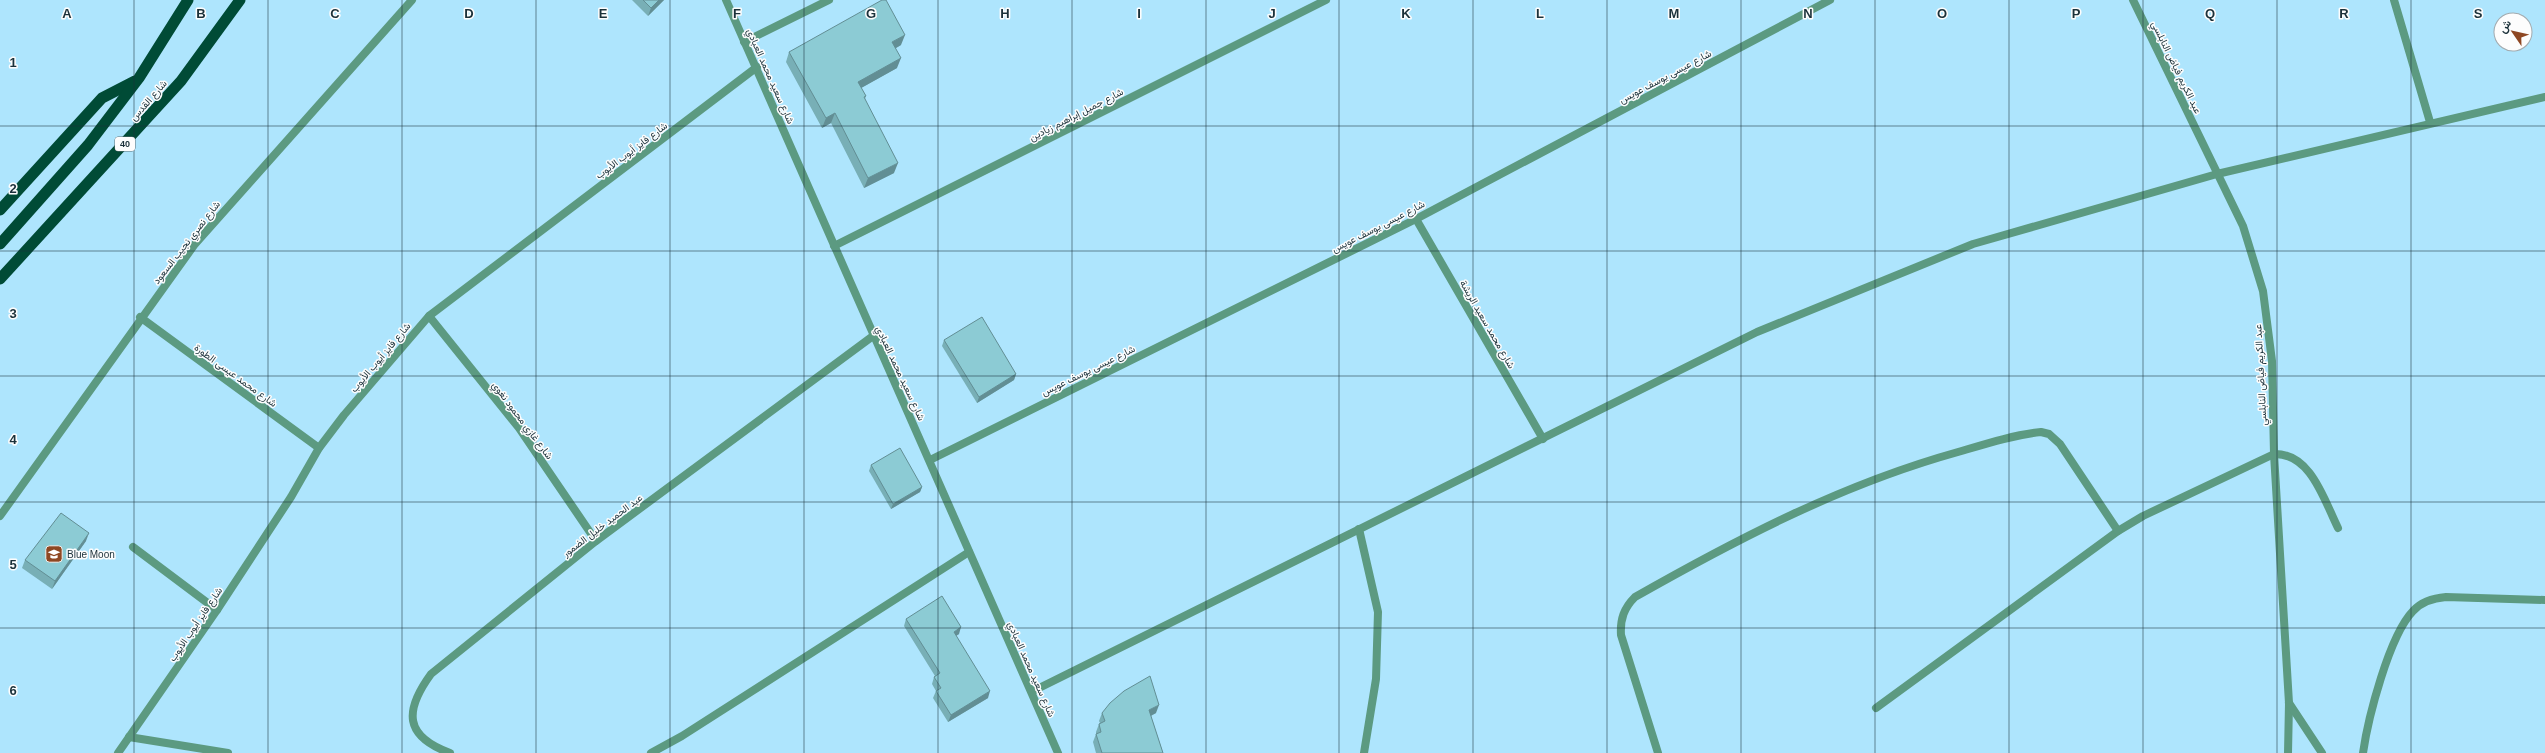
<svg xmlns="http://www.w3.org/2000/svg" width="2545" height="753" viewBox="0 0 2545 753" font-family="Arial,Vazirmatn,sans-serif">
<rect width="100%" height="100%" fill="#aee5fd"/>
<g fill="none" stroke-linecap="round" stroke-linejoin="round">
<g stroke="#5c9a81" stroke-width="8">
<path d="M133 547 217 610"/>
<path d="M129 737 228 753"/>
</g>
<g stroke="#5c9a81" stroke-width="8">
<path d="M2133 0 2243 226 2263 291 2272 361 2274 454 2289 703 2288 753"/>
<path d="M2394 0 2430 122"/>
<path d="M744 42 829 0"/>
<path d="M1416 219 1543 439"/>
<path d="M834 246 1326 0"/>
<path d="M429 316 519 428 596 541"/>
<path d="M140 317 319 448"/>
<path d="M930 460 1416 219 1830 0"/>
<path d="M0 516 195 244 412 0"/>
<path d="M1359 529 1378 612 1376 679 1364 753"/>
<path d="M1033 691 1757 332 1973 244 2217 174 2545 97"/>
<path d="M2289 703 2322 753"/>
<path d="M1876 708 2118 531 2143 516 2274 454C2311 453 2324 500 2338 528"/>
<path d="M118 753 217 610 291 497 319 448 344 415 429 316 757 67"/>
<path d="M450 753C404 736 404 711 431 674L596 541 873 336"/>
<path d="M651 753 682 736 969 552"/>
<path d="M1658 753 1621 635C1620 619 1624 608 1635 597 1739 538 1843 484 1958 452 1985 444 2013 435 2041 432L2049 434 2060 444 2118 531"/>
<path d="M2363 753C2368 718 2389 636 2413 611 2422 601 2433 598 2446 597L2545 600"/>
</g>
<path stroke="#5c9a81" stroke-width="8" d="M726 0 1058 753"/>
<g stroke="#004b36" stroke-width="11">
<path d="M0 210 102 98 135 81"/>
<path d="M0 244 88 145 139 78 188 0"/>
<path d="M0 279 181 81 240 0"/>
</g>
</g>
<g fill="#78afb6">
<path d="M632 0H664L648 16Z"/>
<path d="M901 45 896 48 897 68 861 88 866 96 865 99 894 173 864 188 831 123 822 128 786 62 789 52Z"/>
<path d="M944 340 1016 374 1014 380 977 403 942 346Z"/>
<path d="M871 465 922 487 920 492 891 509 869 471Z"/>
<path d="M86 541 52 589 22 568 25 560Z"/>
<path d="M906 619 959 634 956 636 988 698 948 722 933 698 936 691 932 684 934 677 935 676 904 626Z"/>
<path d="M1102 713H1156L1151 716 1163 753H1096L1093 742 1096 734V732L1099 724 1100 723 1099 721Z"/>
</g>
<g fill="#628e94">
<path d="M659 0H664L648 16 651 8Z"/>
<path d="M905 35 901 45 889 52 892 42Z"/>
<path d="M901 58 897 68 854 92 858 82Z"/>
<path d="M835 113 831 123 822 128 826 118Z"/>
<path d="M898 163 894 173 864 188 868 178Z"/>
<path d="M1016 374 1014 380 977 403 979 397Z"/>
<path d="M922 487 920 492 891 509 893 504Z"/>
<path d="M89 533 86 541 52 589 55 581Z"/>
<path d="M961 627 959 634 951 639 954 632Z"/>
<path d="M990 691 988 698 948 722 951 715Z"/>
<path d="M1159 705 1156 713 1146 718 1149 710Z"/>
</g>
<g fill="#8ccbd4" stroke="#628e94">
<path d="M643 0H659L651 8Z"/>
<path d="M882 0H886L905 35 892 42 901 58 858 82 866 96 864 97 898 163 868 178 835 113 826 118 789 52Z"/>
<path d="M982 317 1016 374 979 397 944 340Z"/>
<path d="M900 448 922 487 893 504 871 465Z"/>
<path d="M61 513 89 533 55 581 25 560Z"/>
<path d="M942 596 961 627 954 632 990 691 951 715 936 691 941 688 934 677 940 673 906 619Z"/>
<path d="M1150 676 1159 705 1149 710 1163 753H1102L1096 734 1101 732 1099 724 1105 721 1102 713 1110 703 1124 691Z"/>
</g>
<path fill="none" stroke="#1b313a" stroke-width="1" stroke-opacity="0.55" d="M134 0V753M268 0V753M402 0V753M536 0V753M670 0V753M804 0V753M938 0V753M1072 0V753M1206 0V753M1339 0V753M1473 0V753M1607 0V753M1741 0V753M1875 0V753M2009 0V753M2143 0V753M2277 0V753M2411 0V753M0 126H2545M0 251H2545M0 376H2545M0 502H2545M0 628H2545"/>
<defs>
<symbol id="school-square" viewBox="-11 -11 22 22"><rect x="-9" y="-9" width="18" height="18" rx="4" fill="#8e4722" stroke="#fdfdfd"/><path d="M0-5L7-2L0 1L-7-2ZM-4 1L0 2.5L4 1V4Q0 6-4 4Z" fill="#fff"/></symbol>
</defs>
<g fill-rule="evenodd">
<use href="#school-square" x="44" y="544" width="20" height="20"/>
</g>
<g text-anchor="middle" stroke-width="3" stroke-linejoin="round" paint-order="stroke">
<rect fill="#fdfdfd" stroke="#5f6e74" stroke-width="1" x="115" y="137" width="20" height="14" rx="3"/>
<g font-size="9" font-weight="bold" fill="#1b313a">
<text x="125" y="147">40</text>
</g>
<g font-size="10" fill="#1b313a" stroke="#fdfdfd">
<text transform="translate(2177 67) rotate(64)" y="4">عبد الكريم فياض النابلسي</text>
<text transform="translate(771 76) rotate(66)" y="4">شارع سعيد محمد العبادي</text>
<text transform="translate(1665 76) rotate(-28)" y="4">شارع عيسى يوسف عويس</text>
<text transform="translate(148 100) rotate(-49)" y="4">شارع القدس</text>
<text transform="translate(1076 114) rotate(-27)" y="4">شارع جميل إبراهيم زيادين</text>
<text transform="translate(631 150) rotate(-37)" y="4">شارع فايز أيوب الأيوب</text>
<text transform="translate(1378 226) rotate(-27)" y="4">شارع عيسى يوسف عويس</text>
<text transform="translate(186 242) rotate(-52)" y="4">شارع نصري نجيب السعود</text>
<text transform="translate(1488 324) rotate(60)" y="4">شارع محمد سعيد الريشة</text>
<text transform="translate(380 357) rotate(-50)" y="4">شارع فايز أيوب الأيوب</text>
<text transform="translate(1088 370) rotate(-26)" y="4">شارع عيسى يوسف عويس</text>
<text transform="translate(901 373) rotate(65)" y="4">شارع سعيد محمد العبادي</text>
<text transform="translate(236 375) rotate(36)" y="4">شارع محمد عيسى الطورة</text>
<text transform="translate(2260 375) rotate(-93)" y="4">عبد الكريم فياض النابلسي</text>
<text transform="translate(523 420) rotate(53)" y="4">شارع غازي محمود نغوي</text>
<text transform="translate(602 525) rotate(-37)" y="4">عبد الحميد خليل الضمور</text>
<text transform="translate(195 624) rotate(-56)" y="4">شارع فايز أيوب الأيوب</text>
<text transform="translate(1032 669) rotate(66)" y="4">شارع سعيد محمد العبادي</text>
</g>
<g font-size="10" fill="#1b313a" stroke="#fdfdfd" text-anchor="start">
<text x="67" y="558">Blue Moon</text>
</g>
</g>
<g font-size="13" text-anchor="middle" font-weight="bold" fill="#1b313a" stroke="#fdfdfd" stroke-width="3" stroke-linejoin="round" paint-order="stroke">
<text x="67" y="18">A</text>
<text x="201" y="18">B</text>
<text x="335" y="18">C</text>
<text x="469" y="18">D</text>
<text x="603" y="18">E</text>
<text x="737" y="18">F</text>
<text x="871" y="18">G</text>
<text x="1005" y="18">H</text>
<text x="1139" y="18">I</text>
<text x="1272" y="18">J</text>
<text x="1406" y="18">K</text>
<text x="1540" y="18">L</text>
<text x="1674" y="18">M</text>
<text x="1808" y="18">N</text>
<text x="1942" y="18">O</text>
<text x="2076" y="18">P</text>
<text x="2210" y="18">Q</text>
<text x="2344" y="18">R</text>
<text x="2478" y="18">S</text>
<text x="13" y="67">1</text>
<text x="13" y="193">2</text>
<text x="13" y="318">3</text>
<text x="13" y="444">4</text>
<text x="13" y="569">5</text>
<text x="13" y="695">6</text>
</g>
<g transform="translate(2513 32) rotate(304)"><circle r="19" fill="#fdfdfd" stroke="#a3abaf"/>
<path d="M0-3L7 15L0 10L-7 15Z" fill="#8e4722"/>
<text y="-6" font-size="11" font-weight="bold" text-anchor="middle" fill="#1b313a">ش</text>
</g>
</svg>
